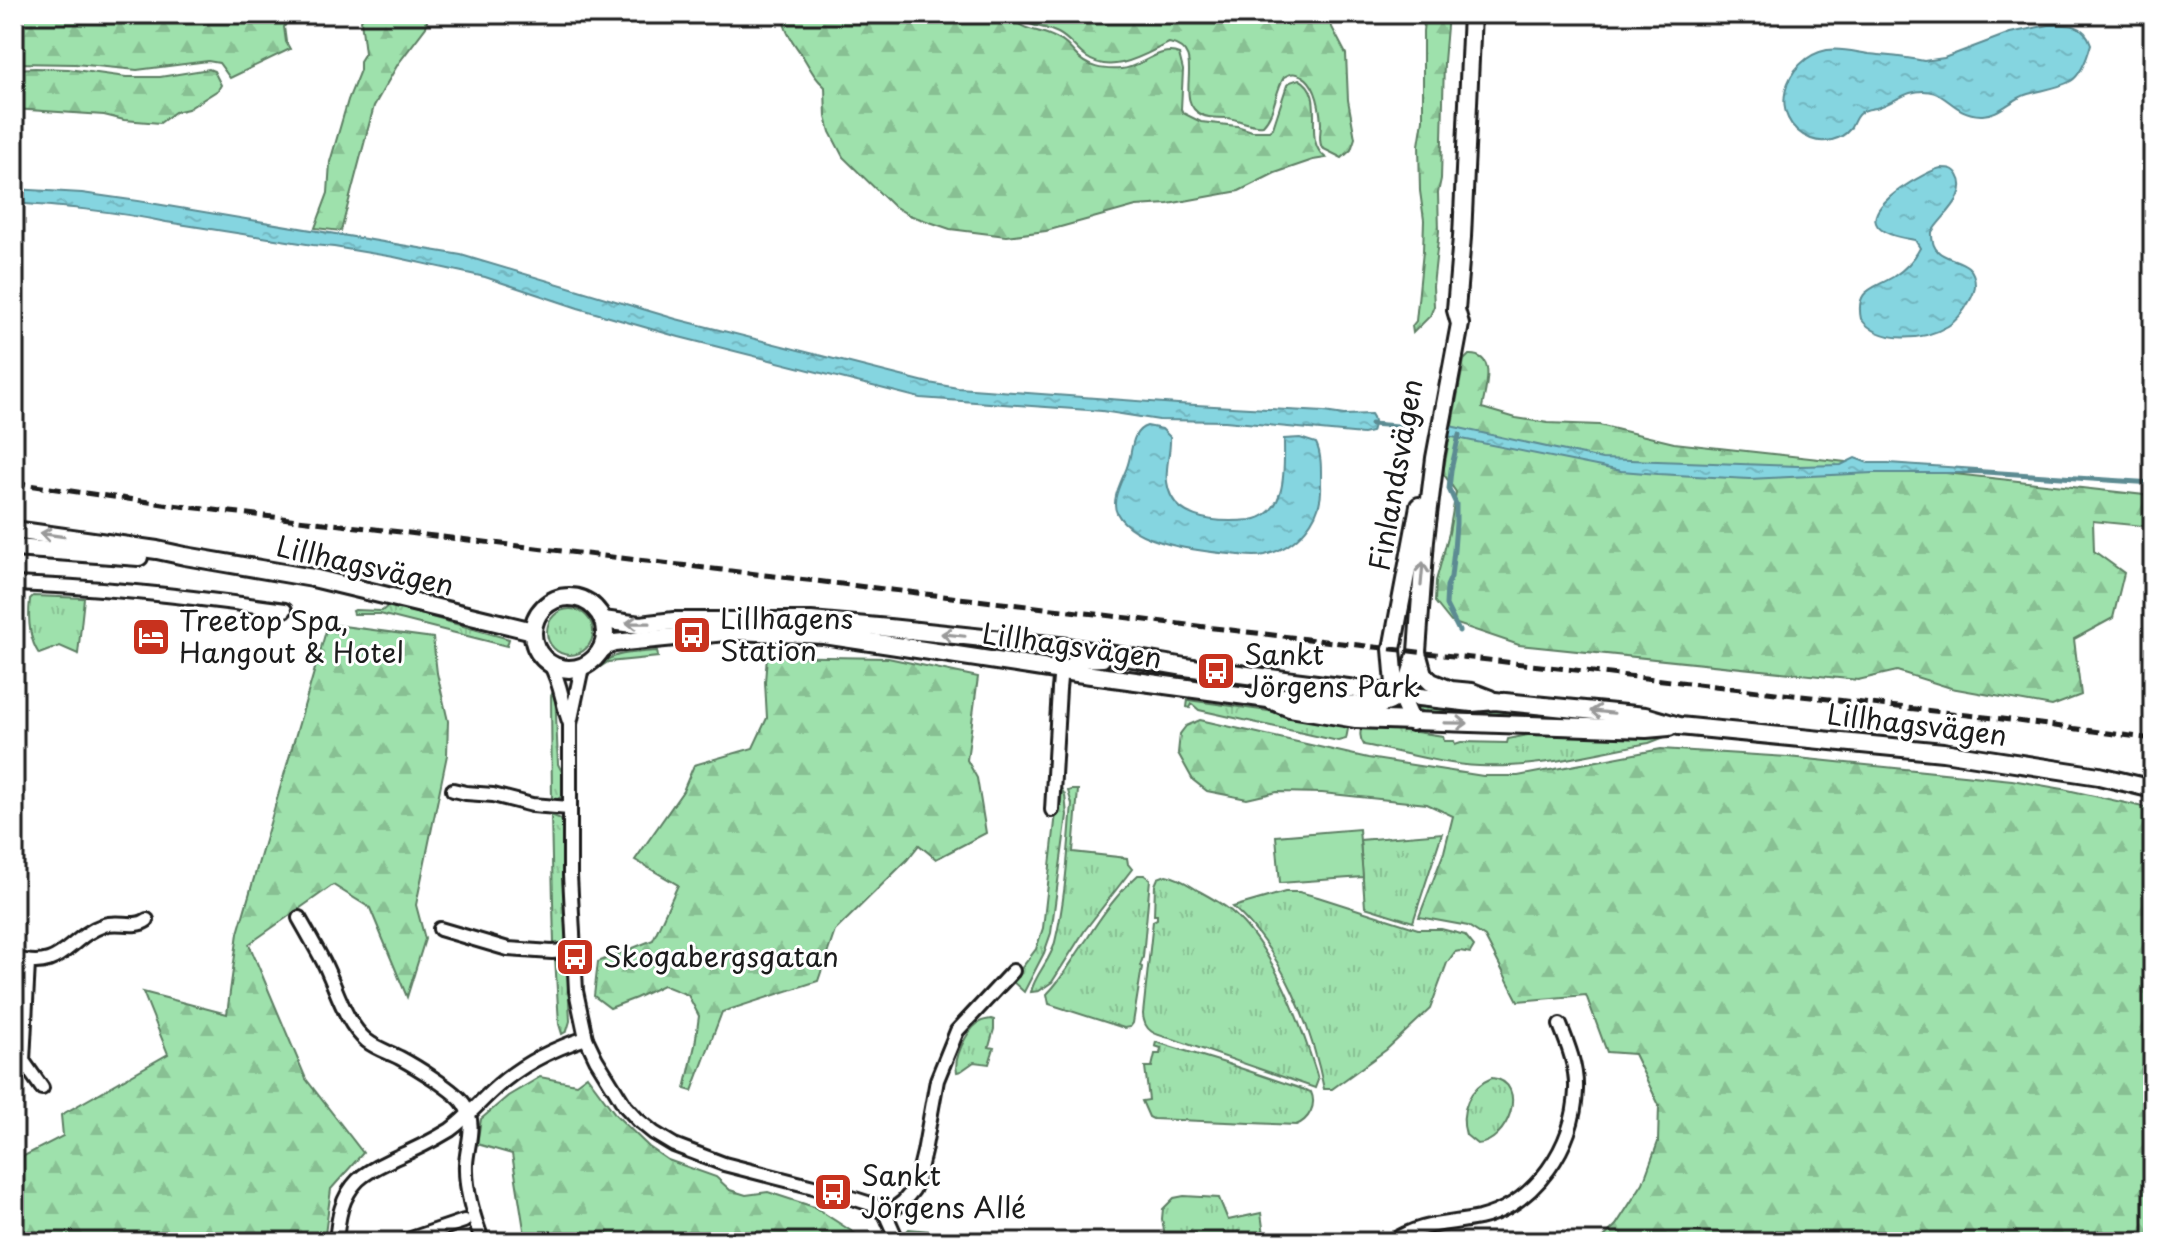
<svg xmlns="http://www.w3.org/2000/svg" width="2167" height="1256" viewBox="0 0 2167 1256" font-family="'Playpen Sans',sans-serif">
<defs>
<pattern id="grass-tufts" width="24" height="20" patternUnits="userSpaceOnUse" patternTransform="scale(2)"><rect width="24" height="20" fill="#9ee1ac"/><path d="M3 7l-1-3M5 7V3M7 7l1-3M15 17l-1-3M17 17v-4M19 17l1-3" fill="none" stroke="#88c093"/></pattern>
<pattern id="forest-firs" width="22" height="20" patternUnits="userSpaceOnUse" patternTransform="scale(2)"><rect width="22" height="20" fill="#9ee1ac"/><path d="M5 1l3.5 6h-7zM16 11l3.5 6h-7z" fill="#88c093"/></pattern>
<pattern id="water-ripples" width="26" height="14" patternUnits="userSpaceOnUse" patternTransform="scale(2)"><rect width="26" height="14" fill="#85d5e0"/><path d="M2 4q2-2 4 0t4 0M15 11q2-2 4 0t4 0" fill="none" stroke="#72b6c0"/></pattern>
</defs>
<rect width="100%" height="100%" fill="#fff"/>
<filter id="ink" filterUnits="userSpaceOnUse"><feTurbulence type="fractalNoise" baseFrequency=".0125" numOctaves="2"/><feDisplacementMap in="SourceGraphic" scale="16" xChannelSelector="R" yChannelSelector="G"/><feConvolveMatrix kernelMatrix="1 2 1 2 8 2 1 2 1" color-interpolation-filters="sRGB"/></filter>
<g filter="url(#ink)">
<g fill="url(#grass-tufts)" stroke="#5d7e64" stroke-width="2">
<path d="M33 596 84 598 78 654 60 646 39 654C29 639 28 617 30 599Z"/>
<path d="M389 605 509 639 507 646 380 614H354L353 611 355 610 382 611Z"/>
<circle cx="570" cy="632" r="23"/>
<path d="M657 651 658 657 608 662 594 671C609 651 634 653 657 651Z"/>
<path d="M555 688 558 764 564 776V791L562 796 552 803 551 696Z"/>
<path d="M1188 700 1340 721 1349 724 1346 739 1338 741 1199 710 1192 704 1190 708 1187 707Z"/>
<path d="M1408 700 1581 718 1584 720 1434 716 1419 710Z"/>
<path d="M1362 724 1443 736 1444 741H1454L1455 744 1461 742 1507 743 1508 739 1533 734 1659 736 1662 738 1649 743C1593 753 1537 769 1479 766 1441 764 1402 752 1364 745 1359 738 1360 732 1362 724Z"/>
<path d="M1062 790 1065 795 1067 815 1051 933 1044 953 1024 992 1012 981 1036 949 1043 928 1056 813 1061 801Z"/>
<path d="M1071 790H1078L1073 852 1127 858 1128 864 1132 869 1085 930 1052 982 1039 991 1031 992C1035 974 1051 960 1055 942 1066 897 1068 850 1072 804L1068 791Z"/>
<path d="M551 815 561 819 564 830 566 937 565 941 560 945H554Z"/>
<path d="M1442 833 1413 922 1365 907 1360 840Z"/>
<path d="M1138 875H1144L1150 879 1143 957 1140 966 1142 967 1133 1023 1130 1027 1124 1028 1049 1004 1047 994C1064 977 1073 958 1087 939 1101 916 1118 893 1138 875Z"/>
<path d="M1166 875C1178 877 1189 885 1199 891 1210 897 1221 903 1231 911 1274 949 1299 1019 1316 1072L1318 1080 1315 1088 1173 1039C1157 1035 1144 1033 1143 1014L1153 921 1157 919V915H1154L1155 885 1158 878Z"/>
<path d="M1285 892H1299L1318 897 1418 929H1441L1465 935 1474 946 1470 953 1460 951 1455 952 1447 963 1430 1009 1386 1050 1332 1089H1324C1311 1025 1282 951 1233 907Z"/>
<path d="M555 957H558L567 962 570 1021 567 1031 562 1034 559 1024Z"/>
<path d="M991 1019 994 1020V1029L989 1047 994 1048 989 1064 974 1062 961 1071 957 1072C953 1059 966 1032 978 1023 982 1020 985 1020 991 1019Z"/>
<path d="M1156 1042 1225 1063 1311 1092C1317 1105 1309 1120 1296 1125L1153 1119 1149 1117 1142 1101 1149 1100 1145 1067H1152L1155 1054H1160L1161 1048 1155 1046Z"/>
<path d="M1492 1078C1530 1082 1508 1143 1477 1144L1466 1135C1459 1112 1469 1087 1492 1078Z"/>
<path d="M1184 1196 1219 1198 1228 1220 1261 1213 1265 1242H1166L1162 1219 1163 1209 1174 1198Z"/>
<path d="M909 1229 940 1232 939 1242H910L906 1232Z"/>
</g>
<g fill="url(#forest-firs)" stroke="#5d7e64" stroke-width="2">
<path d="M14 14H326C310 16 293 10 284 27L286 42 290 49 230 78 219 63 208 61 137 70 75 64 14 63Z"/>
<path d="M365 14H428L426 27 398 64 374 106 341 231 315 228 328 193 330 162 348 100 360 70V61L365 53 361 20Z"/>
<path d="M782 14H1006C1027 34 1034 27 1056 38 1065 42 1069 47 1075 54 1087 68 1103 70 1121 69 1141 68 1160 45 1179 54L1183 70 1181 109 1183 113 1201 122 1237 126 1252 131H1269L1273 128 1287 85 1290 82 1299 79C1329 95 1300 140 1326 158L1313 160 1275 173 1239 191 1168 204 1136 206 1046 231 1006 236 950 229 909 215 892 205 843 157 830 132 826 117 825 87C813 76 810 68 802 55 792 41 785 32 782 14Z"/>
<path d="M1012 14H1325L1346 54 1348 100 1355 138 1351 150 1342 158 1322 148C1318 140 1321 132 1321 123 1320 108 1317 84 1302 76 1295 72 1291 73 1284 77 1275 92 1275 113 1263 125 1250 127 1240 119 1227 118 1218 117 1210 119 1202 115 1170 100 1210 51 1169 43 1145 54 1113 76 1086 57 1076 50 1070 39 1058 33 1041 25 1027 27 1012 14Z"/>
<path d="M1425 14H1448L1444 62 1441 179 1438 193 1439 231 1433 286 1434 306 1430 316 1413 333 1412 326 1416 321 1423 251 1424 220 1420 191 1419 145 1423 120V31Z"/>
<path d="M35 68 68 69 126 77H160L209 69 214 71 221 85 218 90 188 109 175 112 160 123 124 120 104 115 14 109V69Z"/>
<path d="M1469 355C1498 354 1485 390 1482 408L1516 418 1548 423 1599 425 1674 443 2153 496V527L2093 521 2094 551 2124 573 2113 618 2074 639 2081 695 2052 706 1951 688 1897 671 1858 680 1519 645 1451 622 1435 602 1436 581 1449 533 1456 492 1443 473 1464 360Z"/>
<path d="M328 624 433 638 437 673 448 721 447 755 416 905 425 939 407 997 370 908 333 885 249 944 306 1079 363 1153 331 1189 324 1242H14V1161L63 1136 61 1115 168 1054 143 992 227 1014 238 933Z"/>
<path d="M767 656 888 658 978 677 967 760 977 778 986 833 936 859 919 845 907 860 835 931 818 981 722 1012 692 1091 685 1089 695 1045 699 1016 688 995 663 985 636 998 610 1008 594 996 598 962 653 940 678 885 635 860 683 791 694 765 753 748 767 718 765 682Z"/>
<path d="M1200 720 1368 758 1483 776H1518L1661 749 1788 757 2012 780 2063 789 2153 809V1242H1599L1616 1225 1643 1183 1658 1142 1659 1105 1634 1054 1607 1052 1586 995 1518 1001 1485 937 1468 926 1419 917 1444 852 1453 816 1427 804 1322 793 1277 792 1247 799 1207 791 1193 780 1178 753 1180 734 1186 726Z"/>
<path d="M587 1076 616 1115 649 1147 668 1160 716 1177 730 1190 746 1195 768 1192 814 1207 859 1236 860 1242H526L512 1154 477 1144 481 1119 508 1096 540 1077 576 1084Z"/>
</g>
<path fill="#9ee1ac" stroke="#5d7e64" stroke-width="2" d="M1359 829 1363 877 1280 883 1276 836Z"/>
<g fill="url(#water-ripples)" stroke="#5b8b92" stroke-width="2">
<path d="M2049 25C2068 24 2084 23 2091 44 2088 55 2082 74 2071 81 2057 89 2039 90 2025 95 2010 101 1997 116 1981 115 1947 114 1947 83 1910 93 1898 97 1888 105 1876 108 1871 109 1864 109 1859 114 1855 117 1853 125 1850 129 1841 140 1824 144 1811 139 1765 120 1784 58 1827 50 1842 48 1855 52 1869 54 1888 56 1906 57 1924 61L1944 58 2010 33Z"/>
<path d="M1941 168C1949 168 1954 168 1958 175 1971 196 1941 216 1932 232 1930 270 1975 249 1975 285 1975 291 1972 297 1969 302 1964 311 1956 321 1948 326 1923 341 1880 344 1861 319 1855 289 1873 289 1893 277 1904 270 1914 260 1920 248L1915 240C1905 238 1880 235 1876 223 1869 203 1926 171 1941 168Z"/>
<path d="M14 189 82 193 138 201 461 255 676 319 929 383 958 388 1178 404 1324 412 1344 415 1371 414C1376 420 1374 425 1372 432L1363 434 1225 421 1159 420 1102 411 920 398 679 337 578 308 485 277 394 257 334 247 313 245 166 222C115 211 65 207 14 203Z"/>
<path d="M1147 426 1162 429 1170 437C1171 452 1165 467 1167 482 1172 522 1219 523 1251 520 1288 514 1284 468 1284 439L1300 438 1316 443C1322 455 1321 472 1321 485 1323 518 1297 547 1265 555 1256 557 1249 556 1240 555 1208 552 1134 546 1117 513 1110 500 1123 479 1127 467 1133 452 1130 431 1147 426Z"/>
<path d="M1450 426 1602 459 1798 466 1841 465 1855 458 1868 463H1888L1976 469 1977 473H1873L1749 479 1658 474 1621 471 1447 436Z"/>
</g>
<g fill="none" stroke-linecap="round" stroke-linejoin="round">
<g stroke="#5b8b92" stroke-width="5">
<path d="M1371 424 1412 427"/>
<path d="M1970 471 2153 483"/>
<path d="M1459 631 1446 605 1447 586 1451 577 1454 550 1456 524V504L1449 489 1451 470 1459 435"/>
</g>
<defs>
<g id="minor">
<path d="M14 584C105 587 195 597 285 610"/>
<path d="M1044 646C1064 658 1061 668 1059 689L1052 810"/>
<path d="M550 664C561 682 562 704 570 724"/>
<path d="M582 667 570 724V875L576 991 586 1038 596 1059 625 1106 638 1120 654 1133 674 1145 724 1164 833 1192 874 1205 886 1215 898 1242"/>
<path d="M1062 671 1076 661 1103 660"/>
<path d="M453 790 466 793 493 795 532 805 569 808"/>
<path d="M299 918C307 932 315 946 323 961 336 986 344 1022 367 1041 377 1049 389 1052 400 1058 415 1066 456 1091 464 1104 477 1124 467 1144 466 1164 465 1189 474 1219 483 1242"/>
<path d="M440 929 508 949 552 952 574 950"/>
<path d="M14 958C61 974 67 938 104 925 118 920 135 929 147 920"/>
<path d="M28 963 23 1061 42 1088"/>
<path d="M886 1215 903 1202 913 1190 917 1181 924 1152 937 1080 957 1031 1013 971"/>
<path d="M336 1242C338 1219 341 1197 358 1180 368 1170 383 1164 395 1158 414 1150 432 1141 450 1130 465 1119 477 1105 491 1092 517 1067 552 1049 586 1038"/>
<path d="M402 1242 464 1221"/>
<path d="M1391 1242C1422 1222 1446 1225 1479 1218 1536 1204 1574 1146 1576 1090 1577 1067 1568 1045 1560 1025"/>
</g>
<g id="tertiary">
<path d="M1472 14 1462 237 1456 310 1460 324 1435 458 1425 540 1417 652 1423 674 1431 682 1451 690 1472 692 1490 699"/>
<path d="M14 530 157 550 185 556 313 578 533 631"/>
<path d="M14 548 139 557"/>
<circle cx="569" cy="633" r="36"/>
<path d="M603 620 640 625 674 621H811L889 628 1068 647 1185 667 1411 696 1472 703 1495 701 1645 716 1679 726 1943 752 2099 776 2153 789"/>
<path d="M601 650 606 646 614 643 736 631 824 635 1062 671 1268 699 1290 708 1356 719 1646 729 1669 727"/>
<path d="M1270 699C1278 698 1287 696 1295 697 1324 697 1376 718 1399 695 1409 684 1412 669 1416 655"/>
<path d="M1412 722 1395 684 1392 649 1419 506"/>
</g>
</defs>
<use href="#minor" stroke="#1c1c1c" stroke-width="18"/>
<use href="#tertiary" stroke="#1c1c1c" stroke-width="22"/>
<use href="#minor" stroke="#fff" stroke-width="12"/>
<use href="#tertiary" stroke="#fff" stroke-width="16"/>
<path stroke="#1c1c1c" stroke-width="5" stroke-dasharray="12 6" stroke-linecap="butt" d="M14 483 163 504 1392 649 1994 718 2153 739"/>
</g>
<defs><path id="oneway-shaft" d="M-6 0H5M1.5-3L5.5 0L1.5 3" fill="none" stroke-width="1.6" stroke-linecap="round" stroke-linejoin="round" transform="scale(2)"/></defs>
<g stroke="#999">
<use href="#oneway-shaft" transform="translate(52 535) rotate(-172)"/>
<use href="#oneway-shaft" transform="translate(1422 574) rotate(-85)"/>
<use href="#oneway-shaft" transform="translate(638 623) rotate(-179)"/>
<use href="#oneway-shaft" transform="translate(953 635) rotate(-174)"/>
<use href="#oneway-shaft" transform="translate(1602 712) rotate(-174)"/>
<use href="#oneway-shaft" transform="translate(1456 723) rotate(1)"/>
</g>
</g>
<defs>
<symbol id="bus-square" viewBox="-11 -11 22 22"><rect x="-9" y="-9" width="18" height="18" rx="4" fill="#c8321e" stroke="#fff"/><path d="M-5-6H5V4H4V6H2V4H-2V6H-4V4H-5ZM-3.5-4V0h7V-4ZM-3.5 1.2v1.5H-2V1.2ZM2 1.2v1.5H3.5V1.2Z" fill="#fff"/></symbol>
<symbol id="hotel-square" viewBox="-11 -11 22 22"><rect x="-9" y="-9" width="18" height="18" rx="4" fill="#c8321e" stroke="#fff"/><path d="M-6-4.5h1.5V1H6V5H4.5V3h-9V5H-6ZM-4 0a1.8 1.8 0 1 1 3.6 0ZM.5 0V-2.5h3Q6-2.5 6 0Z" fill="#fff"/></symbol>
</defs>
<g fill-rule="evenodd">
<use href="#bus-square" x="670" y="613" width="44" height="44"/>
<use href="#hotel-square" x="129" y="615" width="44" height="44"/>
<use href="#bus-square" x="1194" y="649" width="44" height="44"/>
<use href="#bus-square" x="553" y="935" width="44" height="44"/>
<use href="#bus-square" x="811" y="1170" width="44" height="44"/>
</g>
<g text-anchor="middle" stroke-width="6" stroke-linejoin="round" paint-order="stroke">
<g font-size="28" fill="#1c1c1c" stroke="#fff">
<text transform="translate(1396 475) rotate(-80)" y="10">Finlandsvägen</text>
<text transform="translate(365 566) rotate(13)" y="10">Lillhagsvägen</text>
<text transform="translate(1072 646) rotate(8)" y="10">Lillhagsvägen</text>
<text transform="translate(1917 725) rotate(7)" y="10">Lillhagsvägen</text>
</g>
<g font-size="28" fill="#1c1c1c" stroke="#fff" text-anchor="start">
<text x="720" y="629">Lillhagens<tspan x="720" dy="32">Station</tspan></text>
<text x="179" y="631">Treetop Spa,<tspan x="179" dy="32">Hangout &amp; Hotel</tspan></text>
<text x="1244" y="665">Sankt<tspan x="1244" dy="32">Jörgens Park</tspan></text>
<text x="603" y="967">Skogabergsgatan</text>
<text x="861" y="1186">Sankt<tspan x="861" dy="32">Jörgens Allé</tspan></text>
</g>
</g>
<rect width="2167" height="1256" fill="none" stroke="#fff" stroke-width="48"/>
<rect x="24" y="24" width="2119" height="1208" fill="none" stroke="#1c1c1c" stroke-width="3" filter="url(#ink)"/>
</svg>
